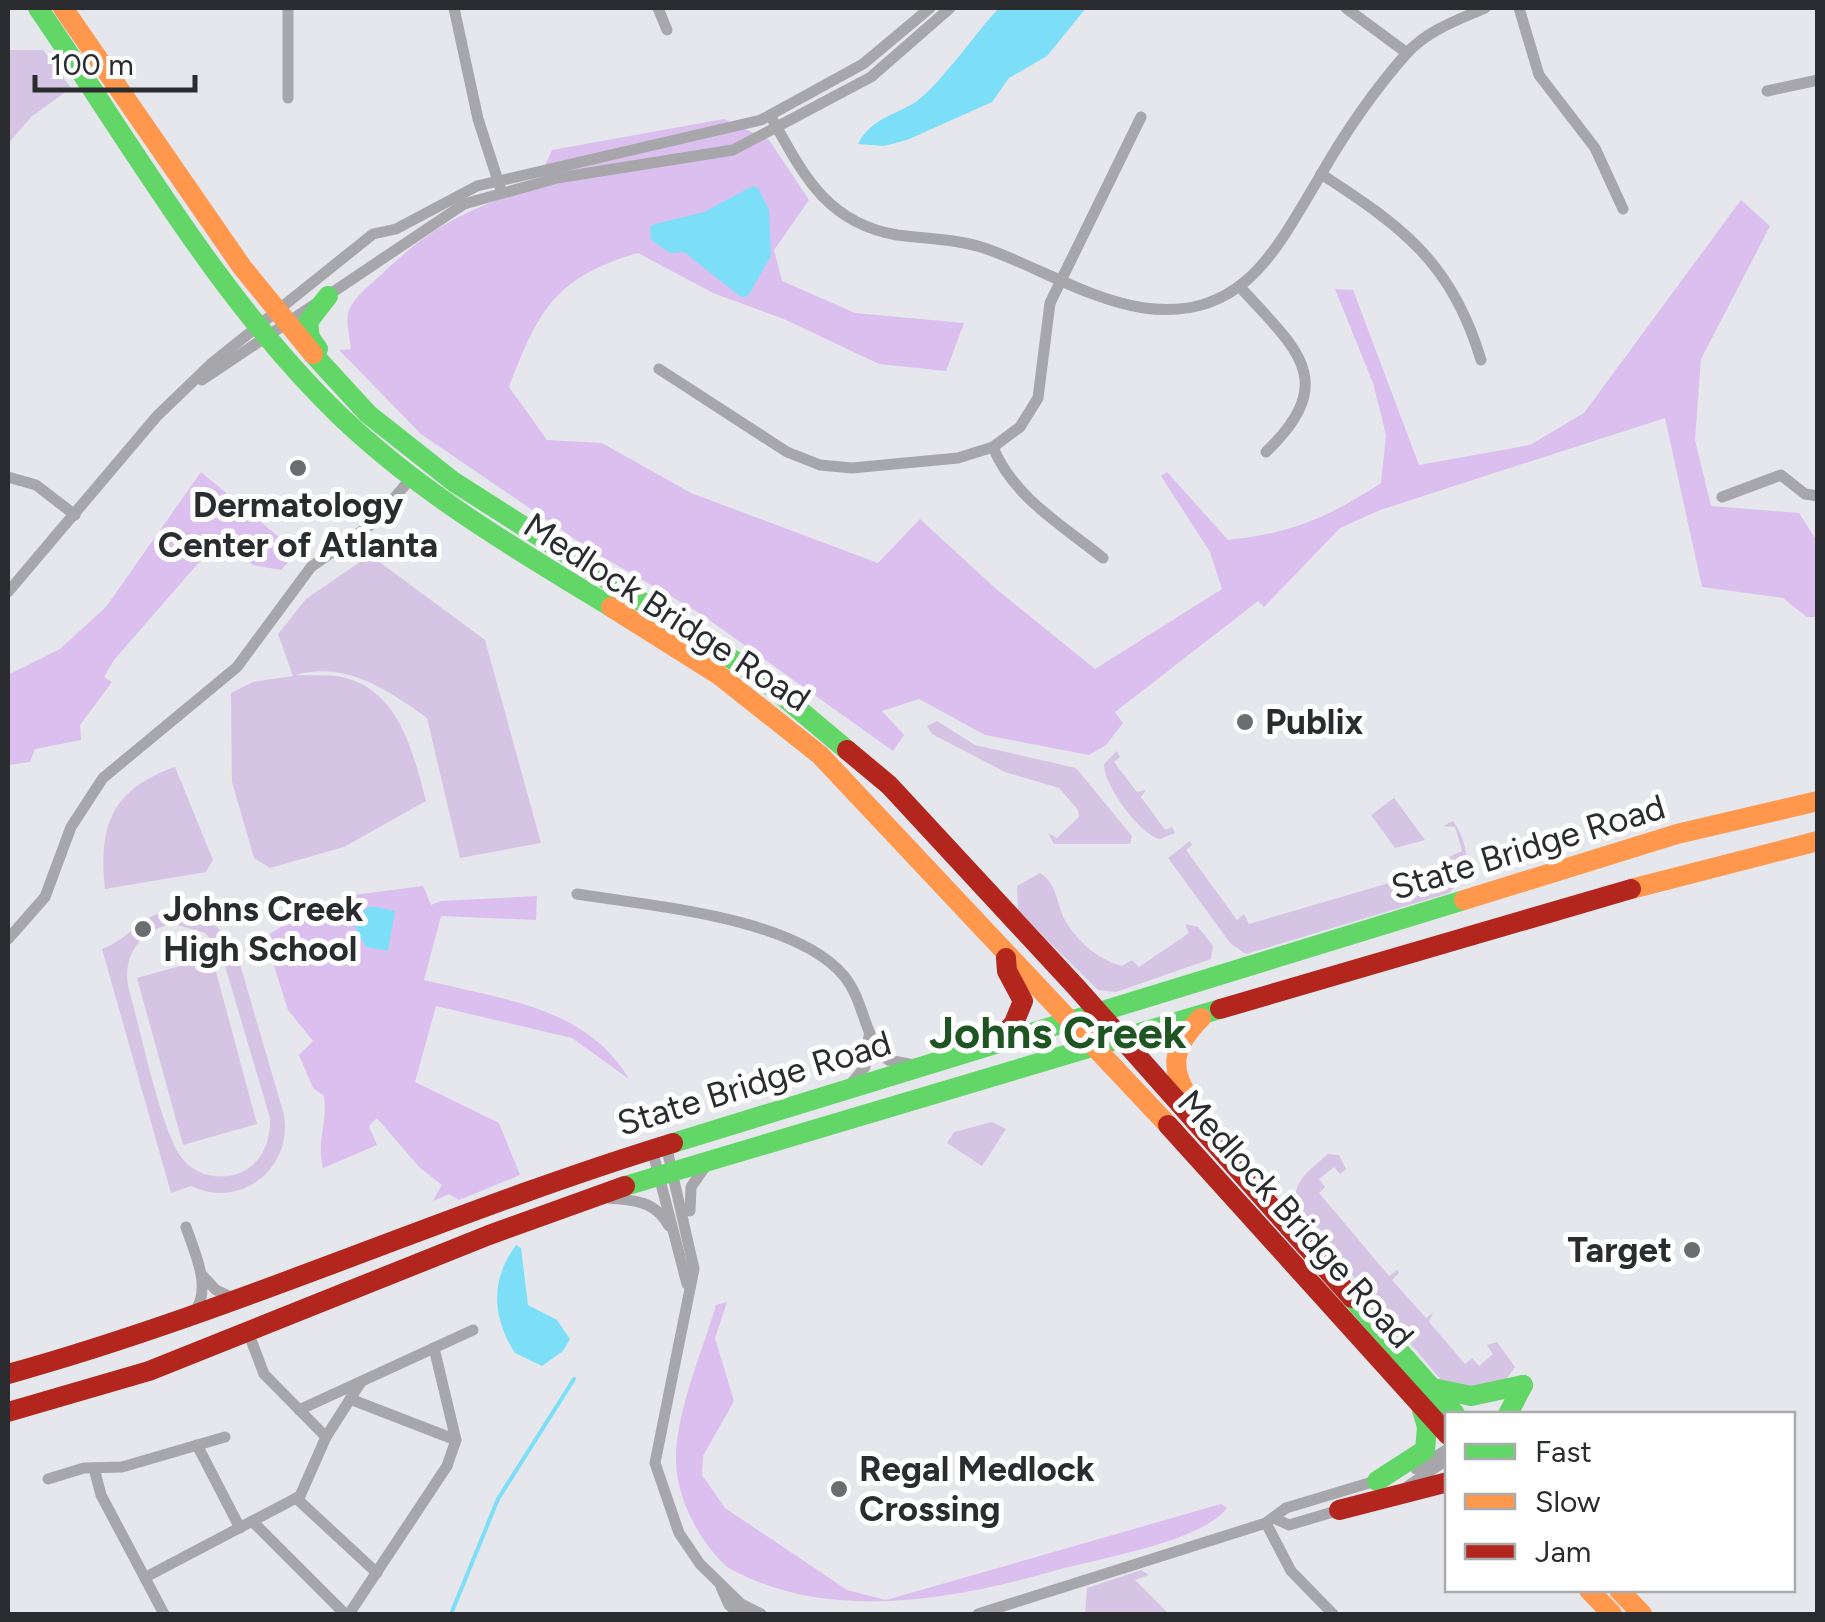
<svg xmlns="http://www.w3.org/2000/svg" width="1825" height="1622" viewBox="0 0 1825 1622" font-family="Figtree,sans-serif">
<rect width="100%" height="100%" fill="#e5e7ec"/>
<g fill="#d6c4e5" fill-rule="evenodd">
<path d="M8 50H43L71 88 31 117 8 144Z"/>
<path d="M370 555 485 640 541 843 460 858 427 718C387 689 345 661 295 675 309 676 327 674 342 677 400 690 413 753 426 801L344 847 270 868 254 858 232 782 231 693 253 682 293 676 278 634 306 599Z"/>
<path d="M937 721 975 745 1076 768 1132 836 1130 844H1054L1048 833 1057 838 1079 817 1078 810 1059 788 1005 772 932 734 927 726Z"/>
<path d="M1117 751 1120 757 1114 762 1137 792 1146 790 1141 797 1165 830 1172 827 1175 833 1160 839C1140 835 1103 784 1104 764Z"/>
<path d="M175 767 213 860 206 872 105 889C98 825 112 789 175 767Z"/>
<path d="M1394 798 1425 840 1395 848 1371 815Z"/>
<path d="M1453 821C1470 845 1472 873 1449 893L1246 954 1231 944 1168 858 1190 841 1192 845 1186 850 1237 920 1244 914 1249 924 1451 865 1449 857 1462 851 1455 827 1443 826Z"/>
<path d="M1040 873C1058 884 1056 905 1066 922 1079 943 1099 960 1122 966L1132 960 1139 967 1189 933 1185 924 1198 927 1213 946 1211 959 1116 992 1098 990 1018 911 1017 886Z"/>
<path d="M174 909 210 919 235 947 284 1115C293 1168 241 1210 191 1186L171 1193 102 949C130 939 140 914 174 909ZM174 924 205 933 220 949 270 1118C271 1139 263 1161 244 1171 222 1182 195 1176 181 1157 161 1130 139 1024 128 986 123 953 142 929 174 924Z"/>
<path d="M212 957 257 1124 183 1145 137 978Z"/>
<path d="M992 1122 1006 1129 982 1166 947 1143 954 1132Z"/>
<path d="M1328 1154 1339 1155 1346 1169 1340 1174 1334 1167 1319 1179 1325 1187 1319 1193 1389 1276 1397 1270 1399 1273 1392 1280 1426 1318 1433 1313 1429 1322 1465 1364 1472 1358 1479 1366 1493 1354 1487 1345 1497 1342 1515 1367 1505 1381 1468 1393 1442 1381 1299 1212C1287 1184 1309 1171 1328 1154Z"/>
<path d="M1141 1570 1149 1575 1135 1580 1169 1614H1085L1087 1588Z"/>
</g>
<g fill="#dabfef">
<path d="M724 119 769 140 809 200 774 250 782 281 855 313 964 323 946 371 879 364 786 320 713 293 638 253C555 277 538 311 509 387L547 440 602 443 691 493 878 563 920 519 995 588 1095 669 1222 589 1210 552 1161 476 1167 472 1228 540C1293 533 1327 518 1381 483L1386 435 1373 383 1335 289 1353 290 1419 465 1530 445 1584 413 1741 200 1770 226 1701 359 1695 440 1711 506 1799 513 1817 541V617H1807L1783 598 1702 587 1665 418 1380 510 1340 528 1264 607 1258 601 1115 712 1123 723 1106 745 1089 755 985 735 919 699 882 711 904 735 893 751 698 612 594 552 421 434 339 350 351 349C350 337 345 321 349 310 355 296 370 285 381 275 430 227 470 207 535 188L552 150Z"/>
<path d="M201 472 297 552 281 570 253 565 221 537 114 660 104 677 112 682 80 725 81 740 35 749 30 762 8 765V675L60 649 106 607Z"/>
<path d="M423 886 431 905 441 901 537 896 536 920 441 916 424 980C499 999 586 1006 629 1079L572 1038 436 1006 415 1082 499 1123 520 1175 459 1200 449 1194 433 1201 442 1185 419 1167 377 1118 369 1126 377 1145 323 1168C316 1141 328 1122 324 1096L313 1088 299 1055 313 1041 288 1010 265 937 308 910 328 912 354 895Z"/>
<path d="M727 1302 715 1338 734 1401 703 1456 702 1475 725 1508 847 1590 886 1600 1221 1504 1227 1508C1201 1542 1100 1558 1057 1570 946 1602 824 1622 727 1567 702 1544 682 1508 677 1474 670 1424 702 1354 716 1305Z"/>
</g>
<g fill="#7cdff7">
<path d="M999 8H1086L1047 56 1009 78 992 102 907 140 884 146 858 144C871 119 892 116 914 103 937 89 977 31 999 8Z"/>
<path d="M753 186 758 188 769 210 771 256 748 296 741 297 684 252 670 253 651 240 650 227 655 224 704 212Z"/>
<path d="M371 906 395 911 388 951 366 947 351 919Z"/>
<path d="M516 1245 521 1248 528 1305 557 1320 570 1339 563 1351 542 1366 515 1353C492 1317 490 1280 516 1245Z"/>
</g>
<g fill="none" stroke-linecap="round" stroke-linejoin="round">
<path stroke="#7cdff7" stroke-width="4" d="M451 1614 498 1499 574 1379"/>
<g stroke="#a7a7ab" stroke-width="11">
<path d="M454 8 478 119 500 187"/>
<path d="M658 8 667 30"/>
<path d="M1346 8 1407 53"/>
<path d="M1519 8 1539 75 1595 148 1623 209"/>
<path d="M1767 91 1818 80"/>
<path d="M288 98V8"/>
<path d="M770 115C802 172 825 223 897 235 927 239 959 239 987 249 1038 267 1090 300 1144 308 1244 321 1276 249 1319 178 1343 136 1375 89 1407 53 1428 30 1458 20 1485 8"/>
<path d="M1321 174C1403 227 1452 263 1481 360"/>
<path d="M1240 287C1295 348 1341 380 1266 452"/>
<path d="M659 369 787 452 820 465 852 468 958 458 993 447 1020 427 1038 398 1050 303 1141 117"/>
<path d="M202 380 464 204 557 178 733 150 871 77 950 8"/>
<path d="M993 447C1013 497 1062 525 1103 558"/>
<path d="M8 477 36 485 75 515"/>
<path d="M1722 497 1781 475 1805 494 1818 496"/>
<path d="M8 592 157 416 212 363 373 234 396 229 477 186 761 120 863 64 930 8"/>
<path d="M577 894C650 906 795 917 844 976 862 998 864 1029 879 1052L888 1060 914 1065"/>
<path d="M8 939 45 897 71 827 103 778 237 667 311 567 372 524 412 477"/>
<path d="M849 1086 865 1067 869 1036"/>
<path d="M666 1145 694 1269 655 1463 679 1533 700 1564 741 1604 761 1614"/>
<path d="M652 1149 687 1284"/>
<path d="M609 1198C635 1201 655 1200 669 1226"/>
<path d="M690 1211 691 1187 709 1161"/>
<path d="M186 1227C195 1254 214 1291 192 1315"/>
<path d="M202 1275 216 1290 235 1299"/>
<path d="M248 1332 264 1374 326 1437"/>
<path d="M350 1399 456 1440"/>
<path d="M299 1410 473 1330"/>
<path d="M197 1445 240 1528"/>
<path d="M94 1468 101 1495 164 1614"/>
<path d="M1416 1469 1448 1449"/>
<path d="M48 1479 84 1468 122 1467 225 1437"/>
<path d="M1408 1486 1448 1459"/>
<path d="M296 1498 377 1573"/>
<path d="M1276 1519 1289 1525 1343 1509"/>
<path d="M252 1521 345 1614"/>
<path d="M1266 1523 1291 1571 1333 1614"/>
<path d="M146 1577 300 1496 326 1437 361 1382"/>
<path d="M721 1587 729 1605 739 1614"/>
<path d="M349 1614 447 1466 456 1440 434 1348"/>
<path d="M978 1614 1266 1523 1286 1508 1379 1480"/>
</g>
<g stroke="#63d668" stroke-width="20">
<path d="M38 8C133 146 218 298 339 415 420 493 516 549 611 607"/>
<path d="M318 349 310 338 308 322 328 296"/>
<path d="M313 354 368 414 454 482 760 677 847 750"/>
<path d="M673 1143 1464 900"/>
<path d="M625 1186 1220 1009"/>
<path d="M1352 1298 1455 1414"/>
<path d="M1433 1388 1471 1396 1523 1385"/>
<path d="M1508 1414 1523 1385"/>
<path d="M1377 1481 1425 1450 1427 1427 1422 1410"/>
</g>
<g stroke="#ff974d" stroke-width="20">
<path d="M63 8 242 267 313 354"/>
<path d="M611 607 719 675 820 755 1168 1125"/>
<path d="M1631 889 1818 841"/>
<path d="M1464 900 1677 834 1818 801"/>
<path d="M1189 1098C1167 1066 1175 1044 1201 1018"/>
<path d="M1589 1590 1612 1614"/>
<path d="M1619 1590 1642 1614"/>
</g>
<g stroke="#b3261e" stroke-width="20">
<path d="M847 750 889 785 1077 988 1352 1298"/>
<path d="M1220 1009 1631 889"/>
<path d="M999 1040 1014 1023 1023 1001 1007 971 1006 958"/>
<path d="M1168 1125 1448 1435"/>
<path d="M8 1374C235 1311 448 1212 673 1143"/>
<path d="M8 1412 149 1371 489 1235 625 1186"/>
<path d="M1339 1510 1448 1482"/>
</g>
</g>
<g fill="#6b6d71" stroke="#fff" stroke-width="4">
<circle cx="298" cy="468" r="10"/>
<circle cx="1245" cy="722" r="10"/>
<circle cx="143" cy="929" r="10"/>
<circle cx="1692" cy="1250" r="10"/>
<circle cx="839" cy="1489" r="10"/>
</g>
<g text-anchor="middle" stroke-width="10" stroke-linejoin="round" paint-order="stroke">
<g font-size="35" font-weight="bold" fill="#2a2c2f" stroke="#fff" text-anchor="start">
<text x="298" y="517" text-anchor="middle">Dermatology<tspan x="298" dy="40">Center of Atlanta</tspan></text>
<text x="1265" y="734">Publix</text>
<text x="163" y="921">Johns Creek<tspan x="163" dy="40">High School</tspan></text>
<text x="1672" y="1262" text-anchor="end">Target</text>
<text x="859" y="1481">Regal Medlock<tspan x="859" dy="40">Crossing</tspan></text>
</g>
<g font-size="35" fill="#2a2c2f" stroke="#fff">
<text transform="translate(667 612) rotate(33)" y="12">Medlock Bridge Road</text>
<text transform="translate(1528 847) rotate(-17)" y="12">State Bridge Road</text>
<text transform="translate(754 1083) rotate(-17)" y="12">State Bridge Road</text>
<text transform="translate(1296 1219) rotate(48)" y="12">Medlock Bridge Road</text>
</g>
<g font-size="45" font-weight="bold" fill="#1e5522" stroke="#fff">
<text x="1058" y="1048">Johns Creek</text>
</g>
</g>
<rect width="1825" height="1622" fill="none" stroke="#2a2c2f" stroke-width="20"/>
<rect x="1445" y="1412" width="350" height="180" fill="#ffffff" stroke="#aaabac" stroke-width="2.5"/>
<rect x="1465" y="1444" width="50" height="15" fill="#63d668" stroke="#aaabac" stroke-width="2.5"/>
<text x="1535" y="1462" font-size="30" fill="#2a2c2f">Fast</text>
<rect x="1465" y="1494" width="50" height="15" fill="#ff974d" stroke="#aaabac" stroke-width="2.5"/>
<text x="1535" y="1512" font-size="30" fill="#2a2c2f">Slow</text>
<rect x="1465" y="1544" width="50" height="15" fill="#b3261e" stroke="#aaabac" stroke-width="2.5"/>
<text x="1535" y="1562" font-size="30" fill="#2a2c2f">Jam</text>
<path d="M35 75v15h160v-15" fill="none" stroke="#2a2c2f" stroke-width="5"/>
<text x="50" y="75" font-size="30" fill="#2a2c2f" stroke="#ffffff" stroke-width="8" paint-order="stroke">100 m</text>
</svg>
